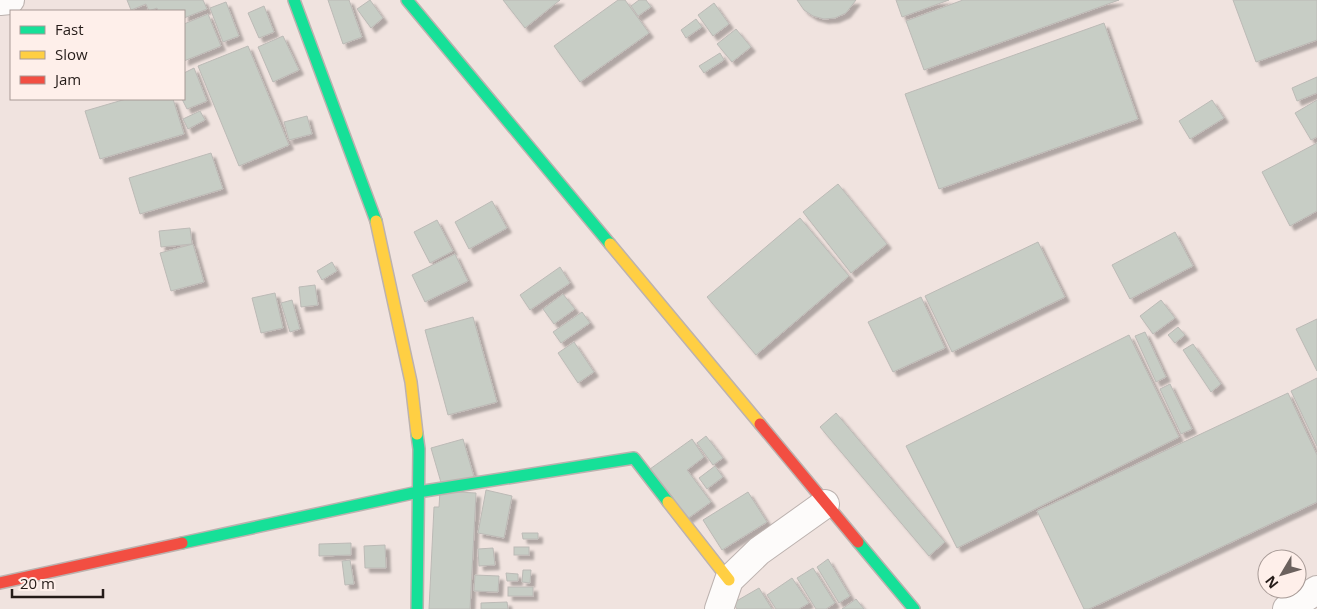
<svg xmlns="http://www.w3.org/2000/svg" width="1317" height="609" viewBox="0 0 1317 609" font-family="'Open Sans',sans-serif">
<defs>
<filter id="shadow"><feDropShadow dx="4.5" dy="4.5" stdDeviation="1" flood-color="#0004"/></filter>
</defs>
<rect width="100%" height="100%" fill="#f0e3df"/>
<g fill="#c7cdc5" stroke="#bcbab6" filter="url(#shadow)">
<path d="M127 0H203L207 9 184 18V11H158L157 8 149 11 146 4 131 10Z"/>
<path d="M328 0H349L362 37 343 44Z"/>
<path d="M370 0 383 18 371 28 357 9Z"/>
<path d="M503 0H560L525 28Z"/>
<path d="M618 0H625L649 33 580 82 554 46Z"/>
<path d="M639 0H646L651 7 638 16 631 6Z"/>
<path d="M856 0 846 13 835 18 824 19 813 16 804 10 797 0Z"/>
<path d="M896 0H949L902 17Z"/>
<path d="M963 0H1119L924 70 906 21Z"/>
<path d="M1233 0H1317V40L1256 62Z"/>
<path d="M226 2 239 36 223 42 210 8Z"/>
<path d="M714 3 729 24 713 36 698 15Z"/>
<path d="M264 6 274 32 259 38 248 13Z"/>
<path d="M208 14 221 46 184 61V24Z"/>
<path d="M696 19 702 27 686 38 681 30Z"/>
<path d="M1104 23 1138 119 939 189 905 94Z"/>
<path d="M736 29 751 47 732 62 717 44Z"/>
<path d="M283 36 299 70 273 82 258 47Z"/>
<path d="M248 46 289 145 239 166 198 66Z"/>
<path d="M720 53 724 60 704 73 699 66Z"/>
<path d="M194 68 207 101 187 109 182 99 184 73Z"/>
<path d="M1317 77V93L1297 101 1292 88Z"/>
<path d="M126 99H173L184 134 100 159 85 111Z"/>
<path d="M1212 100 1224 118 1190 139 1179 121Z"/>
<path d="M1317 100V137L1311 140 1295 113Z"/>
<path d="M200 111 205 120 188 129 183 119Z"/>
<path d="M307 116 312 134 289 140 284 122Z"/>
<path d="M1317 143V211L1290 226 1262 172Z"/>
<path d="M211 153 223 189 140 214 129 178Z"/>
<path d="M838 184 887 244 851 273 803 212Z"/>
<path d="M492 201 507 228 469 249 455 222Z"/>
<path d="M800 218 849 276 756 355 707 297Z"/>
<path d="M437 220 453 251 430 263 414 232Z"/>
<path d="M190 228 192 244 161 247 159 231Z"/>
<path d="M1175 232 1193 266 1130 299 1112 265Z"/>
<path d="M1038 242 1065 297 952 352 925 296Z"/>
<path d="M193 244 204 282 171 291 160 253Z"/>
<path d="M455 254 468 281 425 302 412 275Z"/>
<path d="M332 262 337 271 322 280 317 271Z"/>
<path d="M560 267 570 283 530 310 520 295Z"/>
<path d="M315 285 318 305 301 307 299 287Z"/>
<path d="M275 293 283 328 261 333 252 298Z"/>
<path d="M563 294 575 309 554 324 543 309Z"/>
<path d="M921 297 945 348 893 372 868 322Z"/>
<path d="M292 300 300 329 290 332 281 303Z"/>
<path d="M1161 300 1175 318 1153 334 1140 316Z"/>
<path d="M582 312 590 323 561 343 553 332Z"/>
<path d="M473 317 497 402 448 415 425 330Z"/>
<path d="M1317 319V371L1296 329Z"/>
<path d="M1178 327 1185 335 1175 343 1168 335Z"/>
<path d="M1145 332 1166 377 1156 382 1135 336Z"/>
<path d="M1129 335 1179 437 957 548 906 446Z"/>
<path d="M574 342 594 372 578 383 558 353Z"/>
<path d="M1193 344 1221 384 1211 392 1183 350Z"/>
<path d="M1317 378V446L1291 391Z"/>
<path d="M1170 384 1192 429 1181 434 1160 389Z"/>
<path d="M1288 393 1317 455V502L1089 609H1084L1037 511Z"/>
<path d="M836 413 945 542 929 556 820 427Z"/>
<path d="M706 436 723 458 713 465 697 443Z"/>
<path d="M463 439 474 477 442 486 431 448Z"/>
<path d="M692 439 704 457 687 470 711 502 687 519 650 469Z"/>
<path d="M715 466 723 477 707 489 699 478Z"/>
<path d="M486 490 512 496 504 538 478 533Z"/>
<path d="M440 491 476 493 470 609H429L434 507H439Z"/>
<path d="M748 492 767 522 722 550 703 520Z"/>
<path d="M522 533H538V539H523Z"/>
<path d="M351 543V555L319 556V544Z"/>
<path d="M385 545 386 568H365L364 546Z"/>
<rect x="514" y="547" width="15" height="8"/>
<path d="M493 548 495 565 479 566 478 549Z"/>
<path d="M828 559 850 596 839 603 817 567Z"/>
<path d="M350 560 354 584 345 585 342 561Z"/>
<path d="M813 568 835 603 826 609H816L797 578Z"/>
<path d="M523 570H531L530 583 522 582Z"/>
<path d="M506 573 518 574V581H507Z"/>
<path d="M475 575 499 576 498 592 474 591Z"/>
<path d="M792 578 809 603 799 609H776L767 595Z"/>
<rect x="508" y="587" width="25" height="9"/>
<path d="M759 588 772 609H737L733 603Z"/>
<path d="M856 599 864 609H842Z"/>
<path d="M507 602 508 609H481V603Z"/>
</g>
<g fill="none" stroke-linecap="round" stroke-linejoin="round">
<defs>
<g id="street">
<path d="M0 1 10 0"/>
<path d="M719 609 729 580 759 551 825 504"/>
<path d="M1287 609 1317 590"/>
</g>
<g id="fast">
<path d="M294 0 376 221"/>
<path d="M407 0 610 244"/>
<path d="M858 542 914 609"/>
<path d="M182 543 418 492 634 458 668 502"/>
<path d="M417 609 419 449 417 434"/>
</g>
<g id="slow">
<path d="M376 221 411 382 417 434"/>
<path d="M610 244 760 424"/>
<path d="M668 502 729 580"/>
</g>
<g id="jam">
<path d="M760 424 858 542"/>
<path d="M0 583 182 543"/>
</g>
</defs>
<use href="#street" stroke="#bcb2af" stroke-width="30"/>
<use href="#fast" stroke="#bcb2af" stroke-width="14"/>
<use href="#slow" stroke="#bcb2af" stroke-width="14"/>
<use href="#jam" stroke="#bcb2af" stroke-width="14"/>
<use href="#street" stroke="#fdfbfa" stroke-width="28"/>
<use href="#fast" stroke="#16e098" stroke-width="11"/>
<use href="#slow" stroke="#ffcf43" stroke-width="11"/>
<use href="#jam" stroke="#f24e42" stroke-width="11"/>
</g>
<rect x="10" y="10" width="175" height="90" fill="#feefea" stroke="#a79a96"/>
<rect x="20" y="26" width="25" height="8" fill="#16e098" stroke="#a79a96"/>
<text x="55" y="35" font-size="15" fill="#241b18">Fast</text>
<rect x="20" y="51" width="25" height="8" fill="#ffcf43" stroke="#a79a96"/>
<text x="55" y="60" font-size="15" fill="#241b18">Slow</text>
<rect x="20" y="76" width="25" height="8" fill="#f24e42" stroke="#a79a96"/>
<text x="55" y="85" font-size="15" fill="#241b18">Jam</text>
<g transform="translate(1282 574) rotate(232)"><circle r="24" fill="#feefea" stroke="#a79a96"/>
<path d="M0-4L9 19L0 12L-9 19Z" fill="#6b615e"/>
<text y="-8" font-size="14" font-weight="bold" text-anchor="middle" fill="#241b18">N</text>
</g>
<path d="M12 589v8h91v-8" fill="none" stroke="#241b18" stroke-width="2.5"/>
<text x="20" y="589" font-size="15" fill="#241b18" stroke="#feefea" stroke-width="4" paint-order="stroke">20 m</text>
</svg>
